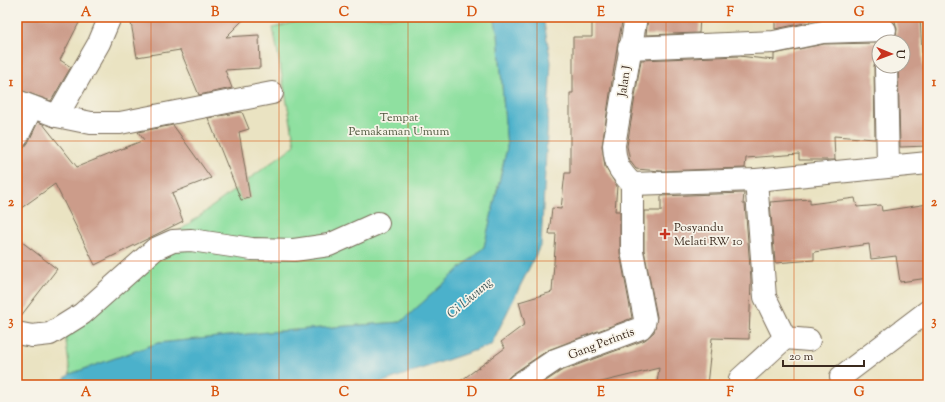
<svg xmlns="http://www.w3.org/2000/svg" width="945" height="402" viewBox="0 0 945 402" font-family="'Sorts Mill Goudy',serif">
<rect width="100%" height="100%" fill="#f7f3e8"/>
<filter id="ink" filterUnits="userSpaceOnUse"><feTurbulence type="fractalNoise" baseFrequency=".025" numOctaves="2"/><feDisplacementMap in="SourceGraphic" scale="8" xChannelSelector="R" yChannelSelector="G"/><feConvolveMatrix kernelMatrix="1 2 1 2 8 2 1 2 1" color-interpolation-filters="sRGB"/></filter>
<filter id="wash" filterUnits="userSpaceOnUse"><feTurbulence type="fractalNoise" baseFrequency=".012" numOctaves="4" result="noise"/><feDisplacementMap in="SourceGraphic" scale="16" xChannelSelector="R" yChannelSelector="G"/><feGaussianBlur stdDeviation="0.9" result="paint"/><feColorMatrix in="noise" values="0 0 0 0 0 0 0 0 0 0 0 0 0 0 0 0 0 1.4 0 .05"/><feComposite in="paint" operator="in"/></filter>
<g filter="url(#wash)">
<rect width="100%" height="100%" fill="#eae3c2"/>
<path fill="#8fe0a0" stroke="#65855f" d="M313 17H494L498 34 507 148 484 247 401 322 269 332 158 343 70 374 64 325 155 249 295 145 273 28Z"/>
<path fill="#4cb1cb" stroke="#446e74" d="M494 17H543L551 62 541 244 491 345 374 385H57L70 374 158 343 269 332 401 322 484 247 507 148 498 34Z"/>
<g id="blocks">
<g fill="#cc9c8a">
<path d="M17 17H82L60 60 71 67 51 101 17 89Z"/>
<path d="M130 17H246L226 37 259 35 260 68 225 70 232 88 199 95 180 50 137 57Z"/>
<path d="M592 17H623L617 48 602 146 605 167 617 186 615 211H620V253L632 318 548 350 511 375 507 379 506 385H455L505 348 501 342 525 324 519 302 552 292 556 234H549L552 208 561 209 565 173H570V93H573V37H592Z"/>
<path d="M648 17H700L699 33 646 35Z"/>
<path d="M775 17H810V22L775 29Z"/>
<path d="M894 17H920L923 68H928V146L900 147 898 66H903V42H887L892 40 896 36 897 29Z"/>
<path d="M879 43V56L875 60 874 66 875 139 834 136 835 160H799V154L746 158 745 168 661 171 636 169 630 161 627 146 641 60 739 56 774 60V54L824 44Z"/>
<path d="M242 112 249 129 239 132 250 198 241 200 208 118Z"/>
<path d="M38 122 43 124 77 167 144 140 138 132 173 125 211 178 172 193 183 221 95 265 55 184 17 211V149L24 148 28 143Z"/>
<path d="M744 193 743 204H745L751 280 749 339 712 338 707 385 657 383 659 368 589 385H540L561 371 645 340 654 332 657 317 644 250V211H661V196Z"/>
<path d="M855 198 857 207 881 205 882 211 928 204V278L900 282 896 256 871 259 869 244 814 252V260L775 263 770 202 810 199V204Z"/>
<path d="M17 238 57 269 17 321Z"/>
</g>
</g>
</g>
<g filter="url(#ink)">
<use href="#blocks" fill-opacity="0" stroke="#786b57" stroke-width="1"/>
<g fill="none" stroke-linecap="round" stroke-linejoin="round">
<defs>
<g id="minor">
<path d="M636 17 614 145C615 165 619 170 632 184L756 180 928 163"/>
<path d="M629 48 774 42 823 32 885 30"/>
<path d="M886 66 888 166"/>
<path d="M17 101 57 116 91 123H120L272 93"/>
<path d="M57 116 99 43 110 17"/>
<path d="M17 137 32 107"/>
<path d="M756 180 765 297 785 338 809 340"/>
<path d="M17 333 32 336 50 334 82 314 155 249 173 241 191 240 252 249 294 250 329 245 378 223"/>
<path d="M841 377 928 311"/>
<path d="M740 379 785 338"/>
<path d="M518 385 555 360 641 328 644 324 645 319 632 251V184"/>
</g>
</defs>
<use href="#minor" stroke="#786b57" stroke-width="24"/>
<use href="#minor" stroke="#fff" stroke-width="22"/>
</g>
</g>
<path fill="none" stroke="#d7540e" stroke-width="1" stroke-opacity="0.55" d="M151 17V385M279 17V385M408 17V385M537 17V385M666 17V385M794 17V385M17 141H928M17 261H928"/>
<path fill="#c8321e" stroke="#f7f3e8" stroke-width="1.5" d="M663 228h4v4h4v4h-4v4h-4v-4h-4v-4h4z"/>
<g text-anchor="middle" stroke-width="3.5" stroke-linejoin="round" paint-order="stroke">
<g font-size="12" fill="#3b2a1e" stroke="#f7f3e8">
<text transform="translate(624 81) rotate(-81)" y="4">Jalan J</text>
<text transform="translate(601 343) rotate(-21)" y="4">Gang Perintis</text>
</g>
<g font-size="12" fill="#50583e" stroke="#f7f3e8">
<text x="399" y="121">Tempat<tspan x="399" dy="14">Pemakaman Umum</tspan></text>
</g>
<g font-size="12" fill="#3b2a1e" stroke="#f7f3e8" text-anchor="start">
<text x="674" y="231">Posyandu<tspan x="674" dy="14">Melati RW 10</tspan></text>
</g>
<g font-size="13" font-style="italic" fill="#41595b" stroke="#f7f3e8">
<text transform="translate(469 297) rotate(-40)" y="5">Ci Liwung</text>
</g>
</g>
<rect width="945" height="402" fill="none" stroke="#f7f3e8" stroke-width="44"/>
<g transform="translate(891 54) rotate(91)"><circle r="19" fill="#f7f3e8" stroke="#aca397"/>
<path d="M0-3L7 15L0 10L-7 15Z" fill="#c8321e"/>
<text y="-6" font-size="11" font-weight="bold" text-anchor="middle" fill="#3b2a1e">U</text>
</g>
<path d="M783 360v6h81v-6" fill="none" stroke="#3b2a1e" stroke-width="2"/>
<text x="789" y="360" font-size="12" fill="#3b2a1e" stroke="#f7f3e8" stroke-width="3" paint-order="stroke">20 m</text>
<rect x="22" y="22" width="901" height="358" fill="none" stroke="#d7540e" stroke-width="1.5"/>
<g font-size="13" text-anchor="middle" font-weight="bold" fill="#d7540e">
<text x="86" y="16">A</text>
<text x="215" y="16">B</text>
<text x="344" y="16">C</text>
<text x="472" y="16">D</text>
<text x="601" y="16">E</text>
<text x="730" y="16">F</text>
<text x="859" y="16">G</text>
<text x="11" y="86">1</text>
<text x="934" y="86">1</text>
<text x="11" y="206">2</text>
<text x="934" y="206">2</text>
<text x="11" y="325">3</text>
<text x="934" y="325">3</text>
<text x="86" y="396">A</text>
<text x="215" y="396">B</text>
<text x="344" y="396">C</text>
<text x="472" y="396">D</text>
<text x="601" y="396">E</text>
<text x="730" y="396">F</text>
<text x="859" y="396">G</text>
</g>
</svg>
